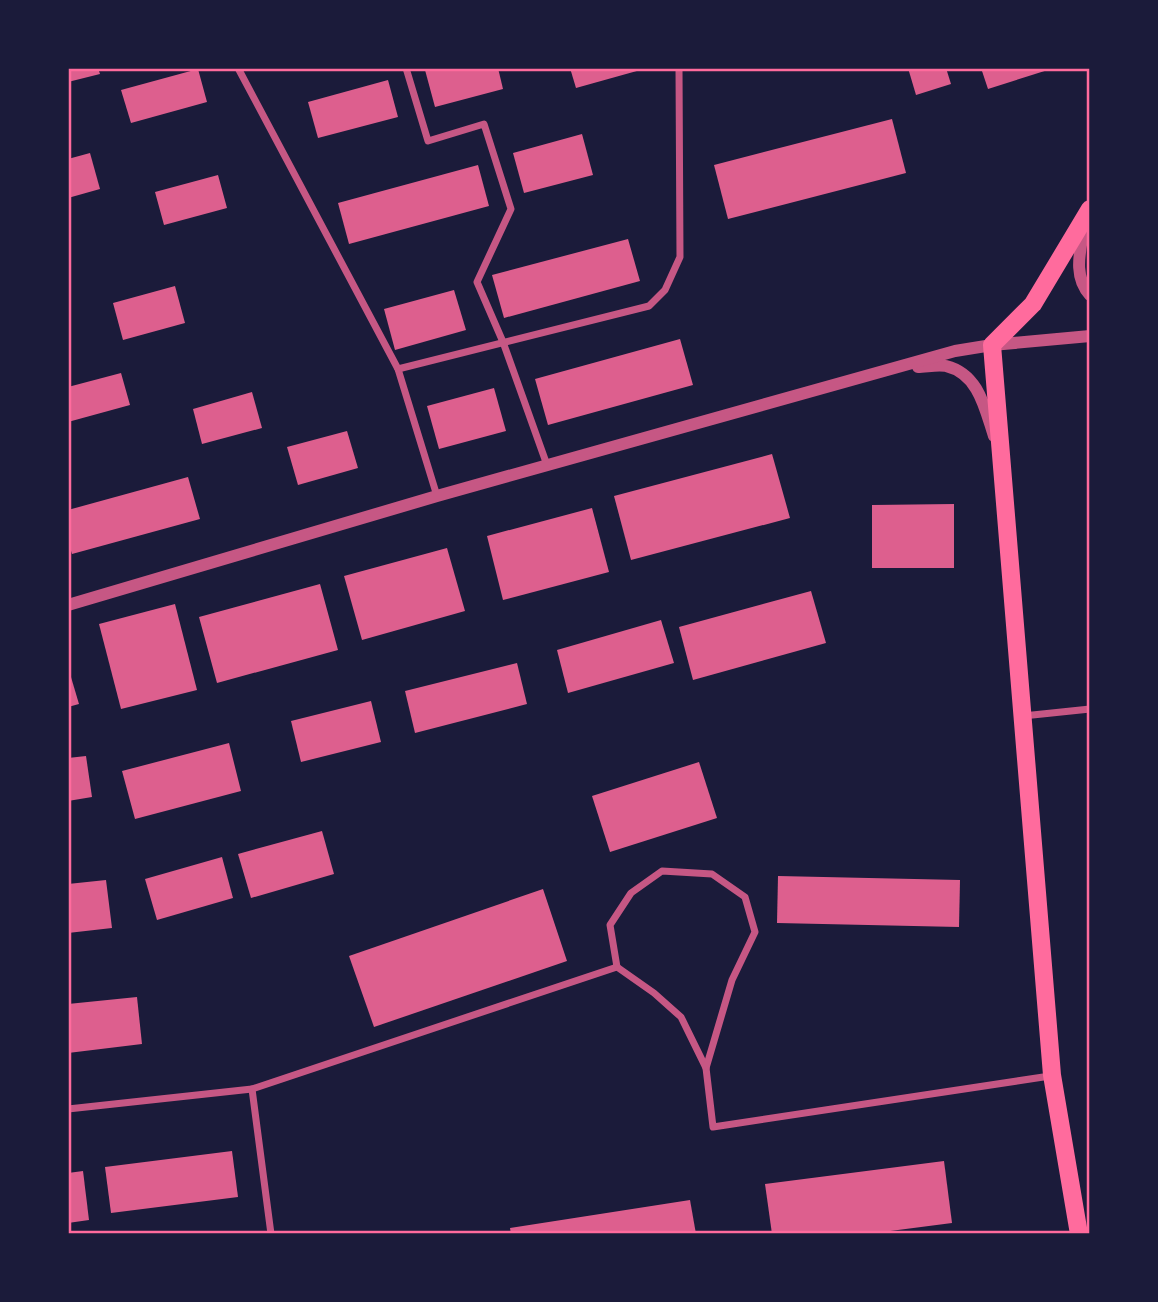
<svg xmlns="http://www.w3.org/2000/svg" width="1158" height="1302" viewBox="0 0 1158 1302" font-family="'Open Sans',sans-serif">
<rect width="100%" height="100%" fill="#1b1b3a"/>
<g fill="#dd5f8e">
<path d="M68 68H98L100 74 68 82Z"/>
<path d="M431 68H498L503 89 435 107 425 70Z"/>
<path d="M570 68H644V69L576 88Z"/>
<path d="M908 68H946L951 84 916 95Z"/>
<path d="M981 68H1051V69L988 89Z"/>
<path d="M198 69 207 102 131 123 121 90Z"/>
<path d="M388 80 398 117 318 138 308 102Z"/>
<path d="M892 119 906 173 728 219 714 165Z"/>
<path d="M582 134 593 175 524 193 513 153Z"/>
<path d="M90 153 100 189 68 198V159Z"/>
<path d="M478 165 489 206 349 244 338 203Z"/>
<path d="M218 175 227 208 164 225 155 192Z"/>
<path d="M628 239 640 281 504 318 492 275Z"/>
<path d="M175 286 185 323 123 340 113 303Z"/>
<path d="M454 290 466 330 395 350 384 309Z"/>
<path d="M680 339 693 385 548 425 535 379Z"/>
<path d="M121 373 130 405 68 422V387Z"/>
<path d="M494 388 506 431 439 449 427 406Z"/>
<path d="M252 392 262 428 202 444 193 409Z"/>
<path d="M347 431 358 468 298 485 287 447Z"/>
<path d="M772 454 790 518 631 560 614 496Z"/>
<path d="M188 477 200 519 72 554 68 541V510Z"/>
<path d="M954 504V568H872V505Z"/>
<path d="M592 508 609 572 503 600 487 536Z"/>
<path d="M447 548 465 611 362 640 344 576Z"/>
<path d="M320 584 338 650 217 683 199 617Z"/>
<path d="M811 591 826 643 693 680 679 627Z"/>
<path d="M175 604 197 690 121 709 99 624Z"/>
<path d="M661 620 674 663 568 693 557 650Z"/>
<path d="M517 663 527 704 415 733 405 691Z"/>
<path d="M68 667 79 704 68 707Z"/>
<path d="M371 701 381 742 301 762 291 721Z"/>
<path d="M229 743 241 791 135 819 122 771Z"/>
<path d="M86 756 92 797 68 801V758Z"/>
<path d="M699 762 717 818 610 852 592 796Z"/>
<path d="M322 831 334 874 251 898 238 854Z"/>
<path d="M222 857 233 898 157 920 145 879Z"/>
<path d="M778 876 960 880 959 927 777 923Z"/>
<path d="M106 880 112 928 68 933V884Z"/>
<path d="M543 889 567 961 374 1027 349 956Z"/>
<path d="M137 997 142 1044 68 1053V1004Z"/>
<path d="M232 1151 238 1197 111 1213 105 1167Z"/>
<path d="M944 1161 952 1223 867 1234H772L765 1184Z"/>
<path d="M83 1171 89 1220 68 1223V1173Z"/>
<path d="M690 1200 696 1234H511L510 1228Z"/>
</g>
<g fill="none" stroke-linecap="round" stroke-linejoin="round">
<g stroke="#c65784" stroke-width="7">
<path d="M238 68 398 369 437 496"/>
<path d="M406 68 428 141 484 124 511 209 477 282 503 342 547 465"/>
<path d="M398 369 649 306 665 290 680 257 679 68"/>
<path d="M1023 716 1090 709"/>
<path d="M617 967 654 993 681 1017 706 1068"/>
<path d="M252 1089 271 1234"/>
<path d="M68 1109 252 1089 617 967 610 925 631 893 662 871 712 874 745 897 755 932 732 980 706 1068 713 1127 1050 1076"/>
</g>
<g stroke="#c65784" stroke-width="12">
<path d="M1084 226C1081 248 1072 276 1090 295"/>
<path d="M918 367C926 367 938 364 946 366 979 374 985 409 994 436"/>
<path d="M68 605 437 496 955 351 992 345 1090 336"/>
</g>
<path stroke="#ff6b9d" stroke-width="18" d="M1079 1234 1052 1075 992 345 1033 304 1090 209"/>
</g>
<rect width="1158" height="1302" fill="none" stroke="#1b1b3a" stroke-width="140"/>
<rect x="70" y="70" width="1018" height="1162" fill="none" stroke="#ff6b9d" stroke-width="2.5"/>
</svg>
